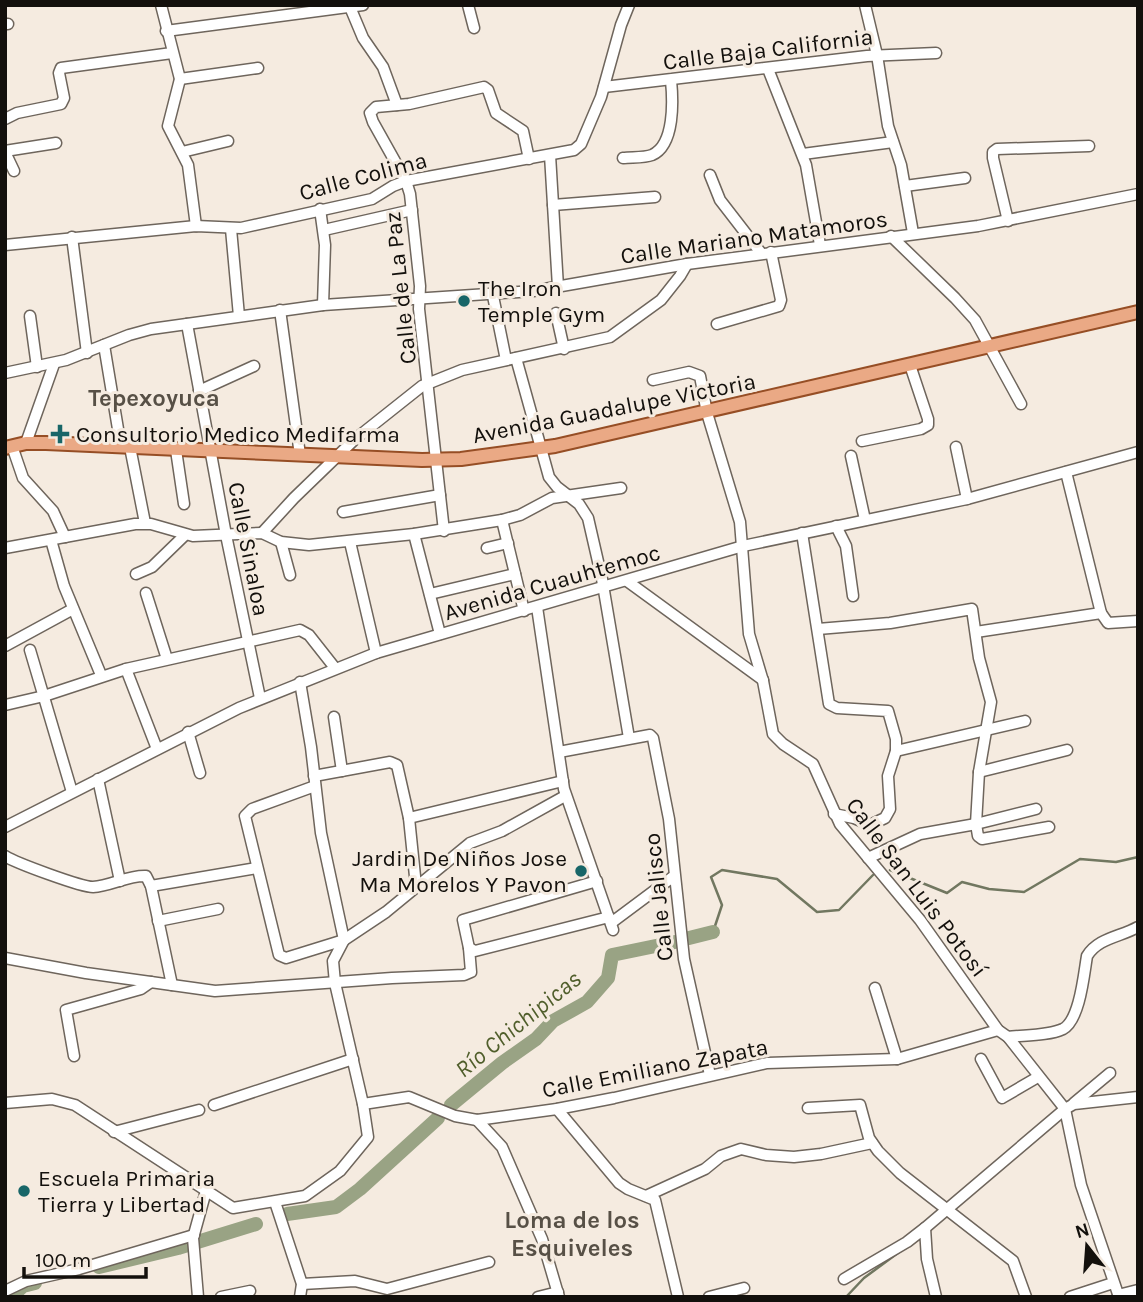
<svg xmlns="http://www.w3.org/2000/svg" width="1143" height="1302" viewBox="0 0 1143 1302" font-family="Karla,sans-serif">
<rect width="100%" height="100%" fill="#f5ebe0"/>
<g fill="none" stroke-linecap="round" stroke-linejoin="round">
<g stroke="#717760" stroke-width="2.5">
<path d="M890 870 947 893 962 882 989 889 1024 892 1080 859 1116 862 1138 857"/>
<path d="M713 932 722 905 711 877 722 870 777 879 817 912 839 910 873 875"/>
<path d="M846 1297 864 1278 902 1250"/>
</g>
<g stroke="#99a384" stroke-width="14">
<path d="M689 938 713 932"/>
<path d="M451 1105 502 1063 536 1039 553 1021 587 1002 608 978 612 955 675 942"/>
<path d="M287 1214 336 1207 360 1189 438 1118"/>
<path d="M99 1267 178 1248 256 1224"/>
<path d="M11 1297 23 1286 35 1283"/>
</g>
<defs>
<g id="minor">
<path d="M161 5 180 79 168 126 188 165 196 226"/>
<path d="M468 5 474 28"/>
<path d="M865 5 877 55 888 126 901 165 913 233"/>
<path d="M350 7 363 38 383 67 397 105"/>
<path d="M5 24H8"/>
<path d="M166 31 363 5"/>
<path d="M768 69 806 165 820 245"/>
<path d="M180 79 258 68"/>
<path d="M604 87 867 56 936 53"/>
<path d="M5 119 17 113 61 104 64 98 59 73 61 68 172 53"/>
<path d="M5 151 56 143"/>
<path d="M5 152 14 171"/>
<path d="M182 152 228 141"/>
<path d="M803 154 893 142"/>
<path d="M550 155 558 287"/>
<path d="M623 158C632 157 644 158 652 155 675 145 673 100 671 80"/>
<path d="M710 175 720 200 761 253"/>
<path d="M905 186 965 178"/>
<path d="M553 205 655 197"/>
<path d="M320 209 325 245 323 305"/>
<path d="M1008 221 993 158V152L997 149 1089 146"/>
<path d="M231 229 239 316"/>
<path d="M324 230 412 210"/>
<path d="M891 236 955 298 975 320 1021 404"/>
<path d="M72 237 87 353"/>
<path d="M5 245 196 226 241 228 372 199 393 186 406 181 574 150 581 144 601 97 621 25 629 5"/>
<path d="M493 296 506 360"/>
<path d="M280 310 300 455"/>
<path d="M556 313 564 349"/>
<path d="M30 316 37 367"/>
<path d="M187 324 226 535 260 698"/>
<path d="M717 324 779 306 781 300 771 252"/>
<path d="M104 345 121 447"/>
<path d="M516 358 549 477 557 487 579 504 588 518 602 579 629 738"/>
<path d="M5 373 66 360 129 335 151 329 323 305 533 291 687 264 978 226 1138 194"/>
<path d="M653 380 689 372 700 376 707 413 740 522 749 634 763 681 773 734 783 744 813 764 840 824 920 920 998 1030 1008 1037 1065 1109 1081 1185 1119 1297"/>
<path d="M199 391 254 366"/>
<path d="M862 441 921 429 928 425V419L910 365"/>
<path d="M26 443 54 364"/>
<path d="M12 446 23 478 53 511 65 537"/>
<path d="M130 447 145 523"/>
<path d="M956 447 967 499"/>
<path d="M176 450 184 504"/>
<path d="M851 456 865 520"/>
<path d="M1066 472 1101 613"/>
<path d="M343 512 440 495"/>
<path d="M502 520 524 611"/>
<path d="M836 526 846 546 853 596"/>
<path d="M444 531 419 309 420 286 410 194 406 181 373 122 370 113 376 107 409 104 484 87 488 90 496 113 523 131 529 159"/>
<path d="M262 533 294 498 354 440 422 386 462 370 610 337 661 300 680 276 687 264"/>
<path d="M802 533 829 704 837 708 888 711 896 739V751L888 776 890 809 885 818 870 825 854 818 834 814"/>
<path d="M414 534 440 634"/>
<path d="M51 540 64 586 101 675"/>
<path d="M281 542 290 575"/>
<path d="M350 542 376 653"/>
<path d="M5 548 135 524H151L193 536 262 533 281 542 309 545 414 534 502 520 520 515 552 498 621 488"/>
<path d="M487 548 508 543"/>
<path d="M136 574 152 567 185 535"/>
<path d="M627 581 763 680"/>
<path d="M146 593 167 659"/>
<path d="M430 594 515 574"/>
<path d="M537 607 564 789 613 930"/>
<path d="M818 629 890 623 972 609 979 658 991 702 979 772 976 824 978 836 982 839 1049 827"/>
<path d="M976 632 1101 613 1108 623 1138 621"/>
<path d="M5 646 73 609"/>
<path d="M30 650 72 792"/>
<path d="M126 669 157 749"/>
<path d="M5 705 44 696 126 669 300 630 309 635 335 668"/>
<path d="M334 717 342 771"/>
<path d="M188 732 200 773"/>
<path d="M896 751 1025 721"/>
<path d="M559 752 650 735 653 738 669 819 684 959 710 1075"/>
<path d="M979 772 1067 750"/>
<path d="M314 776 390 762 397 765 409 818 416 886"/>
<path d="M98 779 120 881"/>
<path d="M315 786 252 809 245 816 279 955 286 958 344 940 386 912 470 843 502 831 565 796"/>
<path d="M409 818 563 781"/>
<path d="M5 827 239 708 376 653 743 546 967 499 1138 452"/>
<path d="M5 856C16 863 81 887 93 887 111 886 128 875 146 876L151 886 172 985"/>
<path d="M868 858 920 834 976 824 1036 809"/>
<path d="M151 886 257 868"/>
<path d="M158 921 218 909"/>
<path d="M611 923 674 876"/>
<path d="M469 948 475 951 609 917"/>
<path d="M5 958 86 973 215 991 392 978 464 975 471 972 469 948 463 920 597 881"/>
<path d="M875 988 897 1059"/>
<path d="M1008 1037C1024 1035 1048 1036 1063 1029 1080 1020 1084 973 1087 956 1098 938 1120 937 1138 927"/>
<path d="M74 1056 66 1010 141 989 151 982"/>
<path d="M981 1059 1002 1098 1038 1077"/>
<path d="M5 1103 52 1099 75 1105 233 1208 305 1196 340 1171 368 1137 363 1104 335 983 333 961 344 940 321 833 311 747 300 682"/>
<path d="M1074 1103 1110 1073"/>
<path d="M363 1104 409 1097 455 1116 477 1120 557 1109 614 1098 767 1063 897 1059 998 1030"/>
<path d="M214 1105 353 1059"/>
<path d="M808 1108 860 1105 869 1138 878 1151 900 1173 1013 1261 1026 1297"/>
<path d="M557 1109 619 1183 628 1189 655 1200 678 1297"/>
<path d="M477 1120 502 1147 542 1239 559 1297"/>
<path d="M114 1132 199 1110"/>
<path d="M646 1196 705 1169 721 1156 741 1149 766 1155 794 1157 821 1154 872 1143"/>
<path d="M275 1202 302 1284 300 1297"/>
<path d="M925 1228 1065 1109 1074 1104 1138 1097"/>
<path d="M844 1279 907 1242 925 1228 927 1259 936 1297"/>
<path d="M302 1284 355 1281 387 1289 489 1262"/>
<path d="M5 1291 26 1281 79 1269 194 1235"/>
<path d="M1118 1295 1138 1290"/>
<path d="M198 1297 193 1238 206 1191"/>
<path d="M221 1297 250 1291"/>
<path d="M538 1297 558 1292"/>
<path d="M709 1297 744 1288"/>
<path d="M1070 1297 1113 1283"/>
</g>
<path id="major" d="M5 448 26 443H46L422 460 461 459 555 446 1138 312"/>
</defs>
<use href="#minor" stroke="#6e655c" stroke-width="13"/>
<use href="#major" stroke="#964e25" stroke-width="16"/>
<use href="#minor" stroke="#fff" stroke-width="10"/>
<use href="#major" stroke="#eaa985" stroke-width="12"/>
</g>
<g fill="#186668" stroke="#f5ebe0" stroke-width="2.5">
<circle cx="464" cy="301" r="7"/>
<path d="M56.5 423.5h7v7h7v7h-7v7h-7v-7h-7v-7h7z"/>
<circle cx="581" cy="871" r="7"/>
<circle cx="24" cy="1191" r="7"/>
</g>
<g text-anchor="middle" stroke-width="6" stroke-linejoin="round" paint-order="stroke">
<g font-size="23" fill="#13100c" stroke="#f5ebe0">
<text transform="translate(768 49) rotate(-7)" y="8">Calle Baja California</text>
<text transform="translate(363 176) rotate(-15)" y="8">Calle Colima</text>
<text transform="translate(754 237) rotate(-8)" y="8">Calle Mariano Matamoros</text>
<text transform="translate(400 288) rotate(-96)" y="8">Calle de La Paz</text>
<text transform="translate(614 408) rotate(-11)" y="8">Avenida Guadalupe Victoria</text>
<text transform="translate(249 549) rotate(79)" y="8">Calle Sinaloa</text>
<text transform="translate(552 582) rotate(-16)" y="8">Avenida Cuauhtemoc</text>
<text transform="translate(917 887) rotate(53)" y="8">Calle San Luis Potosí</text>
<text transform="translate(658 897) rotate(-96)" y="8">Calle Jalisco</text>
<text transform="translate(655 1068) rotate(-11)" y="8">Calle Emiliano Zapata</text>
</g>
<g font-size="23" fill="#13100c" stroke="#f5ebe0" text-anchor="start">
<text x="478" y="296">The Iron<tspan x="478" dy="26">Temple Gym</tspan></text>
<text x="76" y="442">Consultorio Medico Medifarma</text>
<text x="567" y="866" text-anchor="end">Jardin De Niños Jose<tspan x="567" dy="26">Ma Morelos Y Pavon</tspan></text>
<text x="38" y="1186">Escuela Primaria<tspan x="38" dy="26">Tierra y Libertad</tspan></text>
</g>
<g font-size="24" font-weight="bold" fill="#575046" stroke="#f5ebe0">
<text x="154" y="406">Tepexoyuca</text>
<text x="572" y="1228">Loma de los<tspan x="572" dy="28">Esquiveles</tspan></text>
</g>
<g font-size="24" font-style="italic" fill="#505e2b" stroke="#f5ebe0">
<text transform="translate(518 1024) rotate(-39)" y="8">Río Chichipicas</text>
</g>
</g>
<rect width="1143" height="1302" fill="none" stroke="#13100c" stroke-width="14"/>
<g transform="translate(1087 1246) rotate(343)" stroke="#f5ebe0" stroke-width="5" paint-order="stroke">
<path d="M0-5L12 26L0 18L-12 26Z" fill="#13100c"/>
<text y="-10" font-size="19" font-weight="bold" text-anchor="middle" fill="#13100c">N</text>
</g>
<path d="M24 1267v10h122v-10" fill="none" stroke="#13100c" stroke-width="3.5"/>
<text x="35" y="1267" font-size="21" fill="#13100c" stroke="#f5ebe0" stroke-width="5" paint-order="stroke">100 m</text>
</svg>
